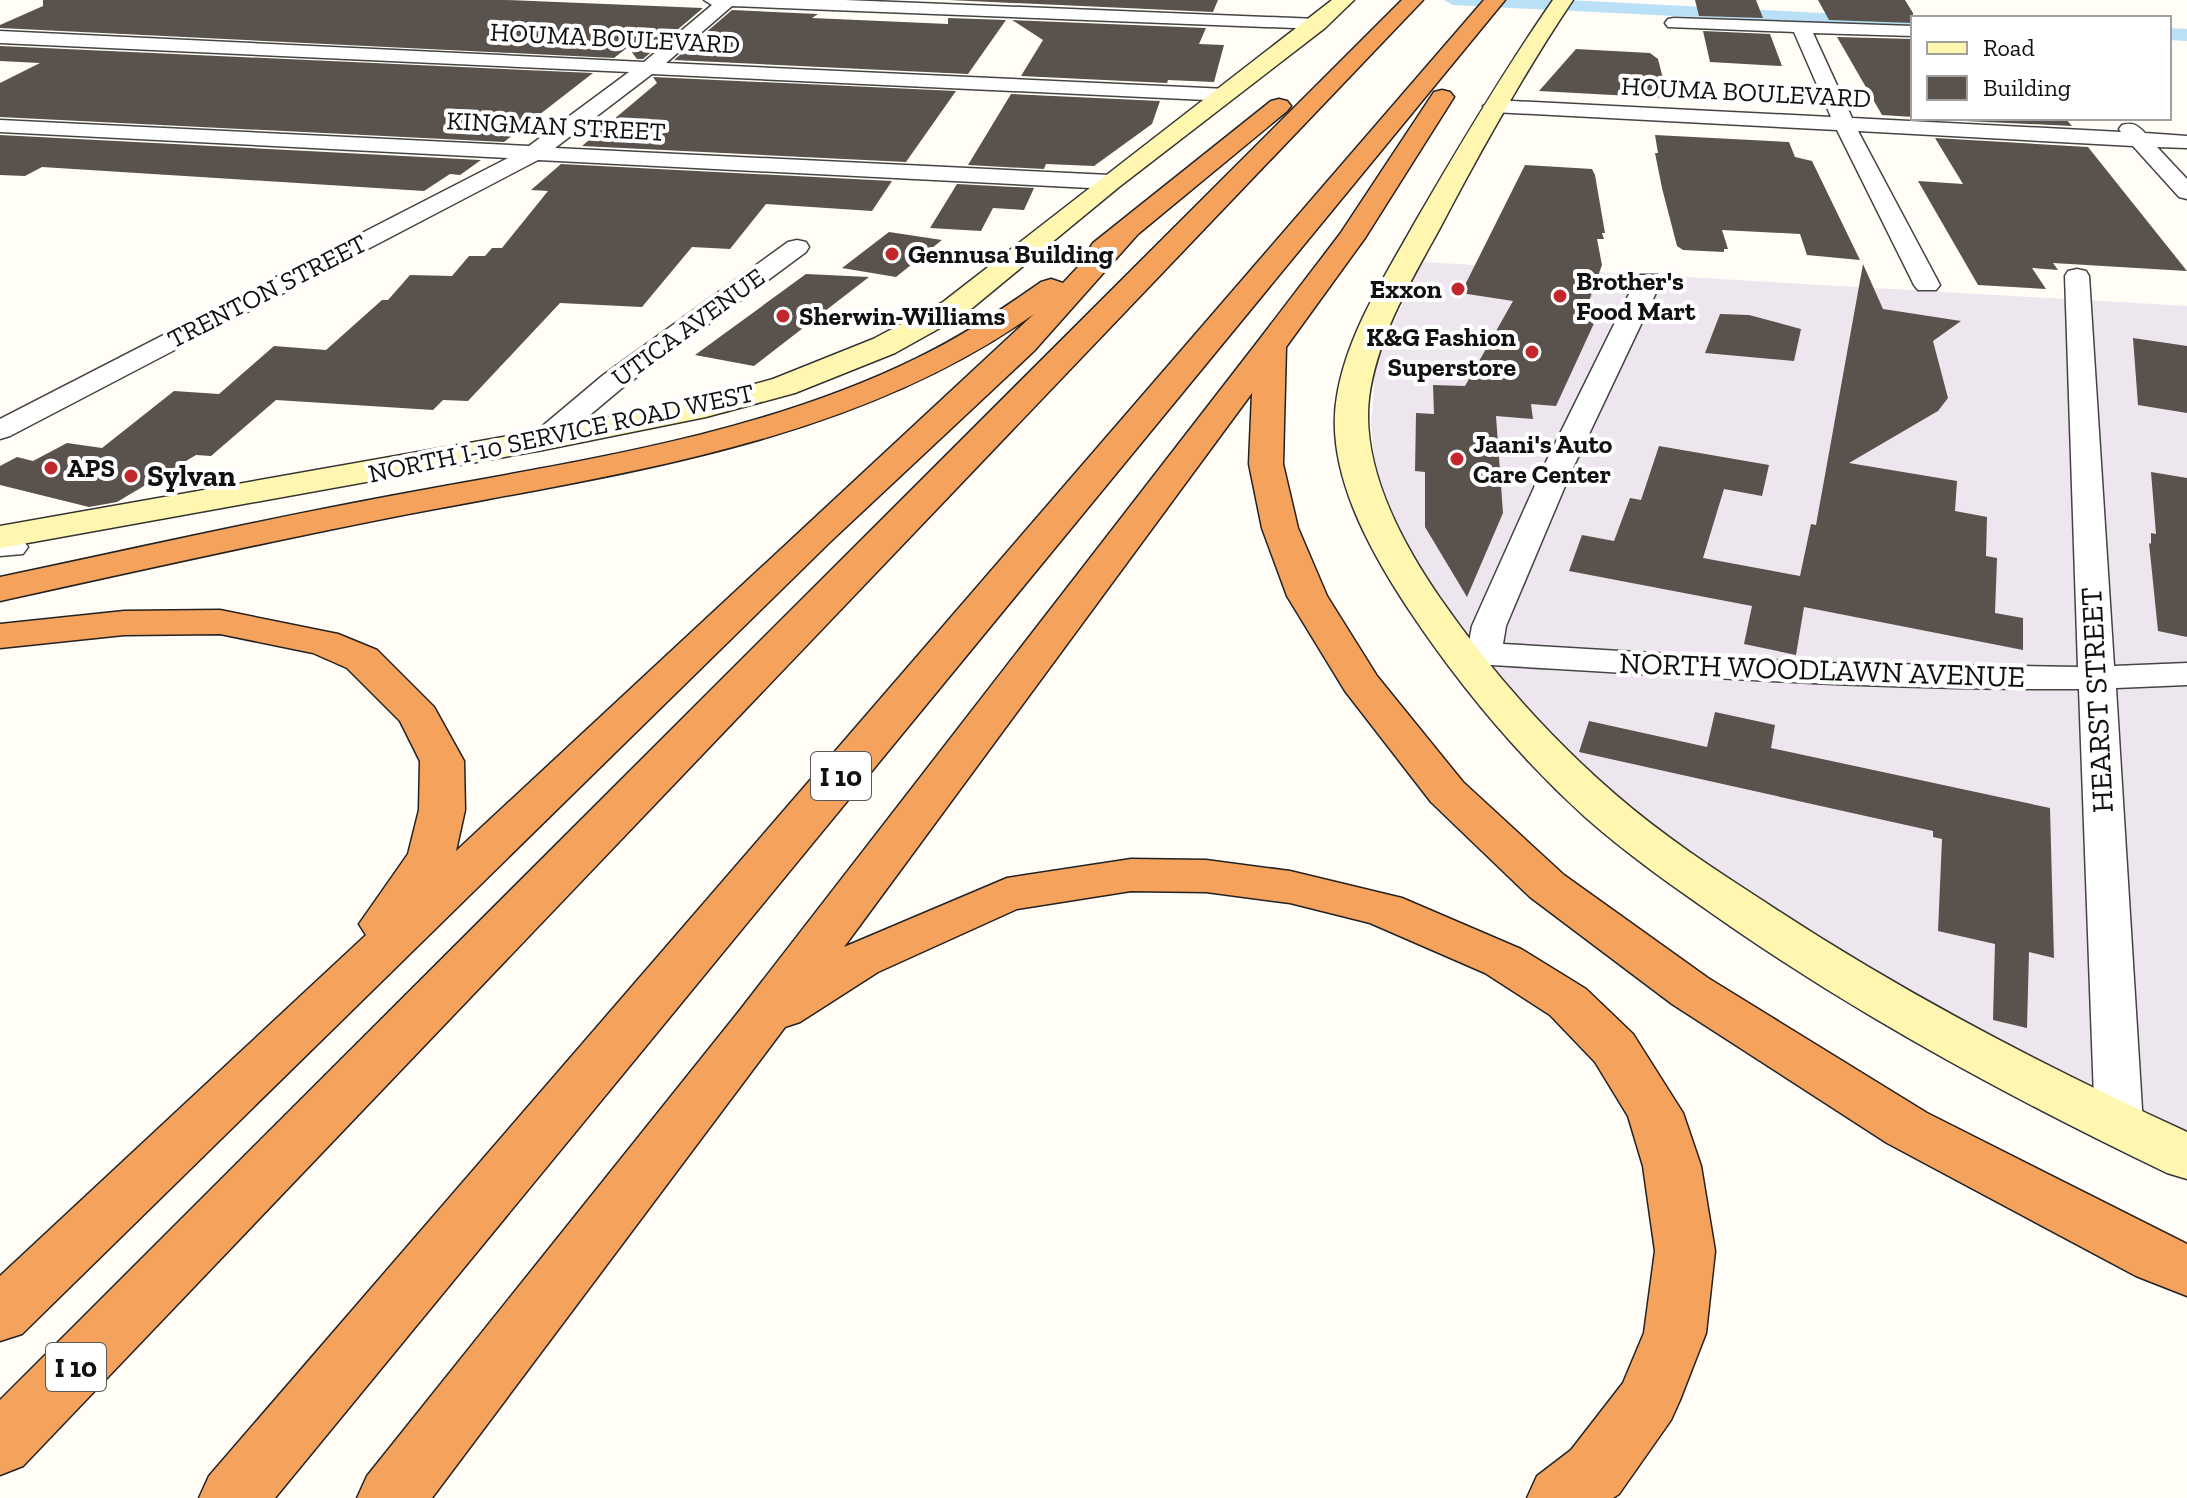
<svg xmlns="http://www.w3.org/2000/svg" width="2187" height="1498" viewBox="0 0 2187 1498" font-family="'Zilla Slab',serif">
<rect width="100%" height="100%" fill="#fffdf5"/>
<path fill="#eee6ef" d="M1422 262 2187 306V1142L1802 939 1594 785 1491 674 1394 531 1375 470 1371 425 1375 374 1385 341Z"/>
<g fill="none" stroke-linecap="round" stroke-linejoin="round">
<g fill="#b9e0f7" fill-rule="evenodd">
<path d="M1444 0H1568L1920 18H1913V28L1453 5Z"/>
<path d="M2169 28 2187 29V41L2169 40Z"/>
</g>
</g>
<g fill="#5a524d">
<path d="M43 0H505L703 8 643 59H637L628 47 614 58 0 28V25L43 6Z"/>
<path d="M949 0H1218L1213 12Z"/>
<path d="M1695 0H1756L1763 18 1699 16Z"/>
<path d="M1818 0H1905L1913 13V23L1829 20Z"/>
<path d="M732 10 818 14 812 18 948 24V18L1006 20 968 74 674 60Z"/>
<path d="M1012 20 1206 28 1199 44 1224 45 1214 82 1168 80 1167 83 1021 76 1043 40Z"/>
<path d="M1703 31 1770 34 1782 66 1710 62Z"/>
<path d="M1837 37 1913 39V117L1882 115Z"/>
<path d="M0 46 593 73 504 142 0 117V83L40 63 0 61Z"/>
<path d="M1576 49 1650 53 1658 59 1668 98 1539 91Z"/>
<path d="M653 77 956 91 906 162 582 146 657 83Z"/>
<path d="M1011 94 1160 101 1152 124 1094 166 1046 164 1044 169 968 165Z"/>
<path d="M1923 118H2065L2072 126 1923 119Z"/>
<path d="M0 135 481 160 460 175 450 174 424 191 42 167 25 176 0 175Z"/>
<path d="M1655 135 1789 142 1795 157 1812 161 1860 260 1807 255 1800 234 1722 230 1728 249H1724V252L1683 250 1677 246 1662 188 1655 153H1658Z"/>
<path d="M1935 138 2088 147 2187 271 2053 263 2058 270 2032 268 2046 289 1978 285 1918 181 1963 184Z"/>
<path d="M561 164 892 181 872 211 766 204 730 249 692 247 642 307 560 303 468 401 443 400 433 410 276 400 211 456 196 455 117 502 89 507 0 485V466L17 457 33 461 67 443 102 448 174 391 219 394 274 346 326 350 382 300H388L410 275 452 276 469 256H485L492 248H502L548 191 531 190Z"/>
<path d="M1525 165 1592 169 1595 175 1605 233H1602L1604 239H1597L1602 265 1583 318 1596 319 1556 406 1531 404 1533 419 1496 416 1503 513 1467 597 1425 527V472L1415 471 1416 413 1434 414 1433 385 1465 386 1513 301 1461 293Z"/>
<path d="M957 184 1034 188 1024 210 993 208 981 231 930 228Z"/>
<path d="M889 232 942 240 896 277 842 268Z"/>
<path d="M1863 264 1883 309 1961 321 1933 341 1948 398 1938 411 1849 463 1957 481 1955 511 1987 517 1986 556 1997 558 1995 613 2023 618V650L1804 607 1796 655 1744 644 1752 606 1569 571 1582 535 1614 541 1630 498 1641 500 1659 446 1769 465 1762 496 1724 489 1703 558 1800 576 1811 524 1816 525Z"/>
<path d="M806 274 869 277 754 366 695 355Z"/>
<path d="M1720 314 1749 315 1801 329 1794 361 1705 353Z"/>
<path d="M2133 338 2187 346V413L2138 405Z"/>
<path d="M2151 472 2187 478V637L2158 631 2149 543 2151 544V533L2156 534Z"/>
<path d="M1715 712 1775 725 1771 748 2050 808 2054 958 2029 952 2027 1028 1993 1020 1995 944 1938 931 1942 839 1933 837V831L1579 752 1589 721 1707 747Z"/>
</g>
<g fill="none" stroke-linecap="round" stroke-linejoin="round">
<defs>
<g id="street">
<path d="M704 0H845L1318 19 1327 24 1318 29 732 6 666 63 1227 89 1237 95 1227 101 652 74 555 148 1110 175 1121 182 1110 189 538 160 10 436 0 439V419L508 158 0 132V120L529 146 629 72 0 43V31L644 62 712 5Z"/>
<path d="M1674 18 1913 26V36L1813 33 1852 118 2121 132 2119 129 2122 125C2133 122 2137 125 2145 133L2187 136V148L2157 147 2187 179V199L2179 197 2133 146 1858 131 1940 285 1936 290H1918L1914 285 1837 130 1493 112 1483 106 1493 100 1831 117 1794 32 1668 27 1665 23 1668 19Z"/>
<path d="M797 240 806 242 809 247 806 252 622 388 553 446 543 449 533 446 528 440 533 434 602 376 788 242Z"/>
<path d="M2077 269 2086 271 2089 276 2114 666 2187 663V685L2116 688 2143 1125 2136 1138 2119 1144 2102 1138 2095 1125 2079 689C1871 690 1664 675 1457 663L1445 659 1439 652 1445 645 1469 642 1472 626 1541 472 1636 280 1640 275H1658L1662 280 1571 472 1506 626 1503 644 1822 663 2078 667 2065 276 2068 271Z"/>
<path d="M0 536 23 540 28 547 23 554 0 556Z"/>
</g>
<g id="secondary">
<path d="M1332 0H1354L1325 28 1119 187 965 314 895 353 795 393 706 417 543 450 0 548V526L543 430 703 398 773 379 873 339 943 302Z"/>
<path d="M1553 0H1573C1524 73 1481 150 1440 228 1411 281 1377 337 1369 398 1361 467 1402 543 1440 598 1490 670 1549 737 1616 795 1662 835 1714 869 1765 902 1899 991 2041 1065 2187 1132V1179L2167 1173C2015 1100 1868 1021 1730 926 1680 891 1630 857 1585 817 1518 756 1459 685 1409 610 1370 551 1324 470 1337 396 1347 334 1384 278 1414 224 1458 148 1503 72 1553 0Z"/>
</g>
<g id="highway">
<path d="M1402 0H1423L23 1466 0 1475V1400Z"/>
<path d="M1484 0H1505L275 1498H199L209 1476Z"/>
<path d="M1442 90 1450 92 1454 97 1365 238 1286 347 1283 464 1298 528 1327 596 1377 676 1463 782 1564 875 1708 978 1927 1113 2187 1244V1296L2136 1276 1887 1143 1672 1004 1530 897 1431 802 1345 691 1287 596 1262 528 1249 464 1252 393 844 947 1007 878 1131 859 1206 860 1290 871 1402 898 1521 949 1586 989 1633 1034 1683 1113 1701 1166 1715 1251 1706 1333 1680 1400 1671 1420 1619 1494 1613 1498H1527L1537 1476 1571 1450 1623 1383 1644 1333 1655 1251 1643 1166 1628 1116 1595 1062 1550 1015 1485 973 1370 923 1290 903 1206 892 1131 891 1017 909 878 972 800 1022 785 1027 432 1498H357L367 1476 740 1010 1259 340 1340 234 1434 92Z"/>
<path d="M1279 99 1287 101 1291 106 1287 111 1138 234 1034 351 830 542 22 1334 0 1341V1276L366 935 359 924 408 854 419 810 420 761 400 721 347 668 313 653 220 634 124 635 0 648V624L124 611 220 610 338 634 377 650 434 707 464 761 465 810 456 851 1034 314C849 445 615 474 398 516 265 542 132 572 0 601V577C128 550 256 521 385 497 564 463 752 439 917 358 961 337 1001 310 1041 282L1051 279 1063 283 1091 253 1089 249 1093 243 1271 101Z"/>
</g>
</defs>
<use href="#street" stroke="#444" stroke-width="3"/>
<use href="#secondary" stroke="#333" stroke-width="3"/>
<use href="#highway" stroke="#222" stroke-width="3"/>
<use href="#street" fill="#fff" fill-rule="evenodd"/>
<use href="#secondary" fill="#fff6b0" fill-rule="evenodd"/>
<use href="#highway" fill="#f5a25d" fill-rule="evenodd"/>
</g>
<g fill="#c4262e" stroke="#fff" stroke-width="3">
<circle cx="892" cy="254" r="8"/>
<circle cx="1458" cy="289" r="8"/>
<circle cx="1560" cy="296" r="8"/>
<circle cx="783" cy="316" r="8"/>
<circle cx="1532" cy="352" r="8"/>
<circle cx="1457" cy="459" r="8"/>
<circle cx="51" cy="468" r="8"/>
<circle cx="131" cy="476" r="8"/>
</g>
<g text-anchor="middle" stroke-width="8" stroke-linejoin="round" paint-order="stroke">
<g font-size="26" fill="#111" stroke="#fff">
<text transform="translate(615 38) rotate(3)" y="9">HOUMA BOULEVARD</text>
<text transform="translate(1746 92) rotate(3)" y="9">HOUMA BOULEVARD</text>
<text transform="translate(556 126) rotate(3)" y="9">KINGMAN STREET</text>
<text transform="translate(267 291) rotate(-27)" y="9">TRENTON STREET</text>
<text transform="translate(688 327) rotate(-36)" y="9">UTICA AVENUE</text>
<text transform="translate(561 433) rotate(-12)" y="9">NORTH I-10 SERVICE ROAD WEST</text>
</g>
<g font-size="26" font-weight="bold" fill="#111" stroke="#fff" text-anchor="start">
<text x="908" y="263">Gennusa Building</text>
<text x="1576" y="290">Brother's<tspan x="1576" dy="30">Food Mart</tspan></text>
<text x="1442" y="298" text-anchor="end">Exxon</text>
<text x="799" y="325">Sherwin-Williams</text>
<text x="1516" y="346" text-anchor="end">K&amp;G Fashion<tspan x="1516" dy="30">Superstore</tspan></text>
<text x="1473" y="453">Jaani's Auto<tspan x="1473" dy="30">Care Center</tspan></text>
<text x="67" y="477">APS</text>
</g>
<g fill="#fff" stroke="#585858" stroke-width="2">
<rect x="811" y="752" width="60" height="48" rx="6"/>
<rect x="46" y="1343" width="60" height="48" rx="6"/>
</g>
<g font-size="28" font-weight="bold" fill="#111">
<text x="841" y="786">I 10</text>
<text x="76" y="1377">I 10</text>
</g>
<g font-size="30" font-weight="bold" fill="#111" stroke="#fff" text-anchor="start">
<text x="147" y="486">Sylvan</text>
</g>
<g font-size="30" fill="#111" stroke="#fff">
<text transform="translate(1822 670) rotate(2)" y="10">NORTH WOODLAWN AVENUE</text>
<text transform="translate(2097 700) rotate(-93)" y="10">HEARST STREET</text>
</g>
</g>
<rect x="1911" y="16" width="260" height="104" fill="#ffffff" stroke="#a0a0a0" stroke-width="2"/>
<rect x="1927" y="42" width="40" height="12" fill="#fff6b0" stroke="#a0a0a0" stroke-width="2"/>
<text x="1983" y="56" font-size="24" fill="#111111">Road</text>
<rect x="1927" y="76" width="40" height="24" fill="#5a524d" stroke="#a0a0a0" stroke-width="2"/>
<text x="1983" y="96" font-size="24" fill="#111111">Building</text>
</svg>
